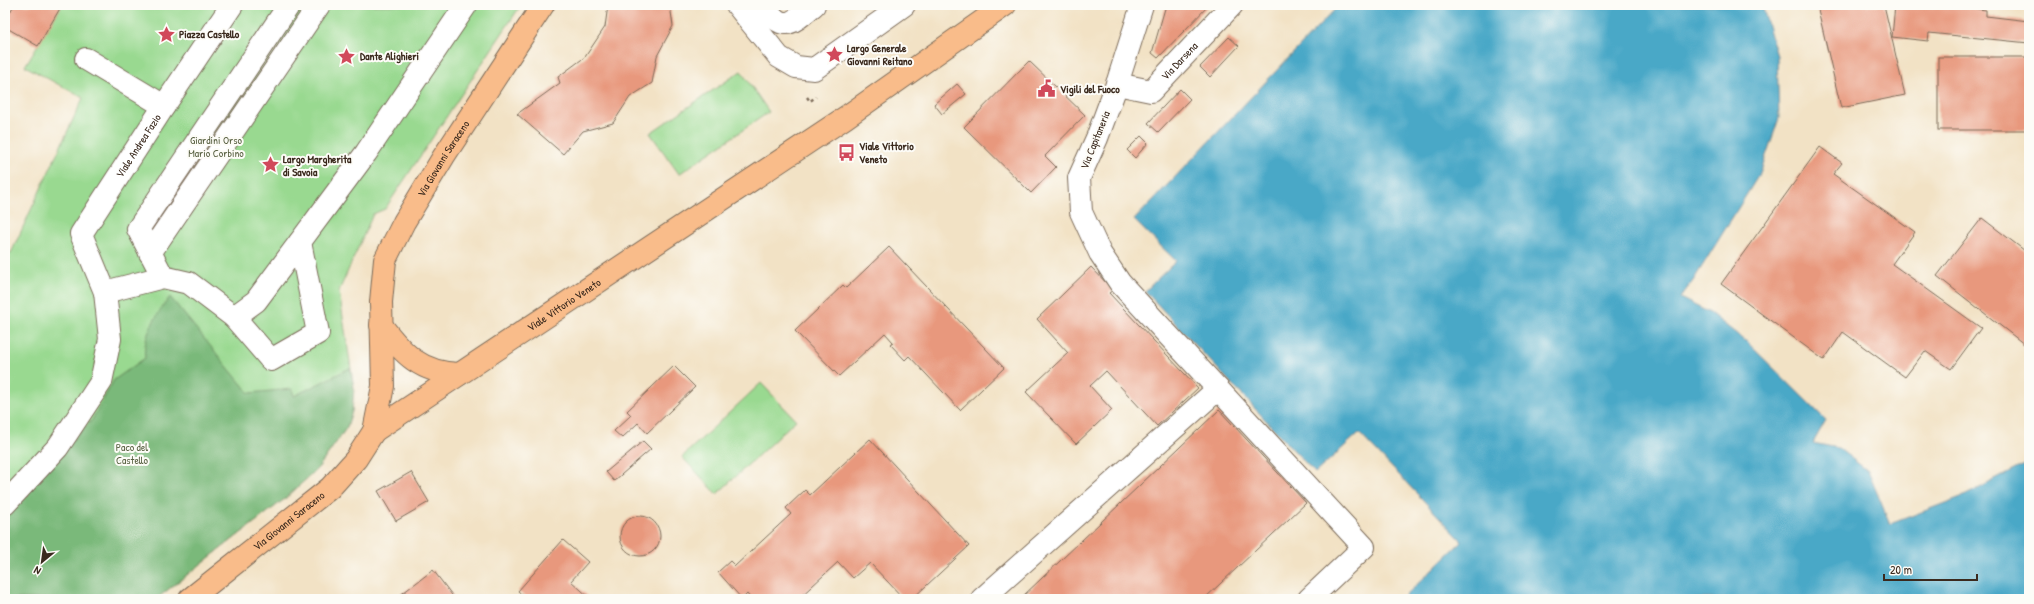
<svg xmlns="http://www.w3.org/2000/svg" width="2034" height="604" viewBox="0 0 2034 604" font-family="'Patrick Hand',sans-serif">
<rect width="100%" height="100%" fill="#fdfcf7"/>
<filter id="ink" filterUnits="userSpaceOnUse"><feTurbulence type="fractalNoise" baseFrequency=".025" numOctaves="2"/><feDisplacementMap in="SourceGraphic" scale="8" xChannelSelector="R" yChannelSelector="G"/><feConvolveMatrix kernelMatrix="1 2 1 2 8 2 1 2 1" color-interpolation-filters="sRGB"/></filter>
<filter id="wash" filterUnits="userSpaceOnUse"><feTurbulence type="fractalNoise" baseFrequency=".012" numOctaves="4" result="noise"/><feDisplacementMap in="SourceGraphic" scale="16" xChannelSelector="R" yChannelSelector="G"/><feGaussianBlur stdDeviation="0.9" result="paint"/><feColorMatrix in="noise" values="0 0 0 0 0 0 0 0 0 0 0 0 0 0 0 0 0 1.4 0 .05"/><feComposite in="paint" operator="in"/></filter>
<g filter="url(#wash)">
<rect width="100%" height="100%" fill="#f2e2c5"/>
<g fill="#99d990" stroke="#6a8257">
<path d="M62 5H521L385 209 373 214 339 291 354 388 352 411 347 427 318 468 286 498 156 599H5V251L11 253 83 98 25 66Z"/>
<path d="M741 71 769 112 679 174 650 133Z"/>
<path d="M761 383 796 420 717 494 682 457Z"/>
</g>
<path fill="#7ab97a" stroke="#5a724c" d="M170 297 249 393 292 389 294 396 350 368 354 388 352 411 347 427 318 468 286 498 156 599H5V512L92 420 114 380 145 358C142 336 157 314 170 297Z"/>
<path fill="#48a8c7" stroke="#426972" d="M1339 5H1762L1777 56 1779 118 1760 173 1693 281 1680 298 1710 313 1747 342 1826 420 1813 443 1838 448 1868 471 1890 524 1966 495 2029 462V599H1402L1462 541 1359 433 1315 473 1145 291 1176 261 1134 220Z"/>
<g id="blocks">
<g fill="#e8987d">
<path d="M14 5H62L38 46 5 27V21Z"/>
<path d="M608 5H670L673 26 657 56 652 83 630 97 613 123 583 131 563 154 517 114 560 83 558 77 585 57 605 27Z"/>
<path d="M1166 5H1209L1158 58 1152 53Z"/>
<path d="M1817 5H1884L1905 95 1841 108Z"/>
<path d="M1895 5H1951L1986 10V16L2029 21V43L1929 33 1928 41 1892 37Z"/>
<path d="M1229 37 1239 46 1210 77 1200 67Z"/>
<rect x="1938" y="57" width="91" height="73"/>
<path d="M1029 61 1085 115 1045 156 1056 167 1031 193 964 127Z"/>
<path d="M957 84 966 94 942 114 934 104Z"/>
<path d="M1180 89 1190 99 1158 132 1148 123Z"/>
<path d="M1141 136 1148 143 1135 158 1127 150Z"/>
<path d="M1820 147 1842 163 1833 174 1915 232 1892 264 1981 328 1951 369 1925 351 1905 377 1843 332 1824 360 1721 284Z"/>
<path d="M1982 218 2029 254V348L1937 276Z"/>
<path d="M889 247 1004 368 960 410 909 356 905 360 890 344 893 342 885 333 839 376 795 331 843 285 846 288Z"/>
<path d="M1091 267 1113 290 1109 293 1198 388 1157 426 1106 371 1090 386 1112 410 1076 444 1026 392 1068 353 1037 319Z"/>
<path d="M674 366 695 387 647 433 638 423 622 438 614 431 631 415 627 411Z"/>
<path d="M1219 410 1306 503 1204 599H1024L1022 597Z"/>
<path d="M870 439 969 546 912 599H904L870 563 853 578 838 562 798 599H751L747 594 742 599 718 572 730 561 735 566 791 514 786 508 805 490 810 495Z"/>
<path d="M643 441 651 449 614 481 606 472Z"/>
<path d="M411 472 429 502 396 521 378 491Z"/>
<circle cx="640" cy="536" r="20"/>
<path d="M563 540 588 562 571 581 591 599H549L546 596 543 599H527L518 591Z"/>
<path d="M433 570 455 599H395Z"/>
</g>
</g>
</g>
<g filter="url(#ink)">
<use href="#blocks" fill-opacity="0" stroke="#7b6a58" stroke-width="1"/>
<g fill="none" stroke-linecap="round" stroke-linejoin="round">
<defs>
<g id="minor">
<path d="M737 5 779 57 796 67 814 69 904 5"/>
<path d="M762 5C784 33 790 25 814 5"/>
<path d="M1142 5 1117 84 1097 138 1079 178 1081 212 1100 253 1120 283 1364 547 1309 599"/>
<path d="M86 59 164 106"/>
<path id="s1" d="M1117 84 1151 91 1232 5"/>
<path d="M150 253 319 5"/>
<path d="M163 277 138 229 289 5"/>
<path d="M105 292 163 277 189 283 234 317 256 301 366 153 466 5"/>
<path d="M234 317 271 360 318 333 300 242"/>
<path id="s2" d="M5 504 58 447 101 382 110 339 105 292 81 234 164 106 232 5"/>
<path d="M982 599 1218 389"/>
</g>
<g id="major">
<path d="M381 325C403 354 421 373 459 374"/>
<path id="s3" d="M374 431 846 117 1005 5"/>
<path id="s4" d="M190 599 330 488 356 459 374 431 383 386 381 302 385 260 404 222 444 156 543 5"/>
</g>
</defs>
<use href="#minor" stroke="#7b6a58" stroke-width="24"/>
<use href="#major" stroke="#7b6a58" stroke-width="24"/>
<path stroke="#7b6a58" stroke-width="2.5" stroke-dasharray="3 3" stroke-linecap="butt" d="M807 97 810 101 816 97"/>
<use href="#minor" stroke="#fff" stroke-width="22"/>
<use href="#major" stroke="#f9bc8a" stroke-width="22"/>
</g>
</g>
<defs>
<symbol id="sight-bare" viewBox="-9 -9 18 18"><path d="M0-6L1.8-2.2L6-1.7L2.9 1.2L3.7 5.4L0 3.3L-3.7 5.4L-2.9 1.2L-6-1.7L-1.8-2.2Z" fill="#d1495b" stroke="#fdfcf7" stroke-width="2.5" paint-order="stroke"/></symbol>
<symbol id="civic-bare" viewBox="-9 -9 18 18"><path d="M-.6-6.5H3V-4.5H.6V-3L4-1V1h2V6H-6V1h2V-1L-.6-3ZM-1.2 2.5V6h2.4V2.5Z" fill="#d1495b" stroke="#fdfcf7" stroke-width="2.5" paint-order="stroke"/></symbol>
<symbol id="bus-bare" viewBox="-9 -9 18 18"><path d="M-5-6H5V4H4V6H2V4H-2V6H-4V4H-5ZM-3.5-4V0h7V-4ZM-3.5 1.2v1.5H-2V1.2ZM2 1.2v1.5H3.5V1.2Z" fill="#d1495b" stroke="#fdfcf7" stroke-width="2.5" paint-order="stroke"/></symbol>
</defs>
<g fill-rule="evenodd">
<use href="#sight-bare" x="154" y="22" width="25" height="25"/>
<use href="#sight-bare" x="822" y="42" width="25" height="25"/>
<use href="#sight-bare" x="334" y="44" width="25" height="25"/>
<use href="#civic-bare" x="1034" y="76" width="25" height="25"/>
<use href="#bus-bare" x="834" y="140" width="25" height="25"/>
<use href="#sight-bare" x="258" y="152" width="25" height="25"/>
</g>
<g text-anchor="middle" stroke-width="4" stroke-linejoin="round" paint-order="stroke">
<g font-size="11" font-weight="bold" fill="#3b2a1e" stroke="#fdfcf7" text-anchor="start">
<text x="179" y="38">Piazza Castello</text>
<text x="847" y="52">Largo Generale<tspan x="847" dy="13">Giovanni Reitano</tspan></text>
<text x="360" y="60">Dante Alighieri</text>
<text x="1060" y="93">Vigili del Fuoco</text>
<text x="859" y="150">Viale Vittorio<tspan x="859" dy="13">Veneto</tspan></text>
<text x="283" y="163">Largo Margherita<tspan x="283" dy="13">di Savoia</tspan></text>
</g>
<g font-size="11" fill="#3b2a1e" stroke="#fdfcf7">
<text dy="4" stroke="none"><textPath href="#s1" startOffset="76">Via Darsena</textPath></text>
<text transform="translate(1095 140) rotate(-68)" y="4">Via Capitaneria</text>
<text dy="4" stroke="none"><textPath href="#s2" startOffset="415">Viale Andrea Fazio</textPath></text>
<text dy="4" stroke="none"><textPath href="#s4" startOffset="540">Via Giovanni Saraceno</textPath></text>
<text dy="4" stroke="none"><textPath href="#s3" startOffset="228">Viale Vittorio Veneto</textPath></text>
<text dy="4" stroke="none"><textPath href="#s4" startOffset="126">Via Giovanni Saraceno</textPath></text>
</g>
<g font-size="11" fill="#575f40" stroke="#fdfcf7">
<text x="216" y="144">Giardini Orso<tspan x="216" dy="13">Mario Corbino</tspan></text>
<text x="132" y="451">Paco del<tspan x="132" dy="13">Castello</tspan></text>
</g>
</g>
<rect width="2034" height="604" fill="none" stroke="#fdfcf7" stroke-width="20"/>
<g transform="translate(42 562) rotate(209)" stroke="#fdfcf7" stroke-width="3" paint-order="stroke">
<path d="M0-3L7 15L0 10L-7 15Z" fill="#3b2a1e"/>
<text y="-6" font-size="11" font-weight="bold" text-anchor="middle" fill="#3b2a1e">N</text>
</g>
<path d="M1884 574v6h93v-6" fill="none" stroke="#3b2a1e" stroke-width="2"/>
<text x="1890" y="574" font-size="12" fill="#3b2a1e" stroke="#fdfcf7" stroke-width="3" paint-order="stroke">20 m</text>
</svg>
